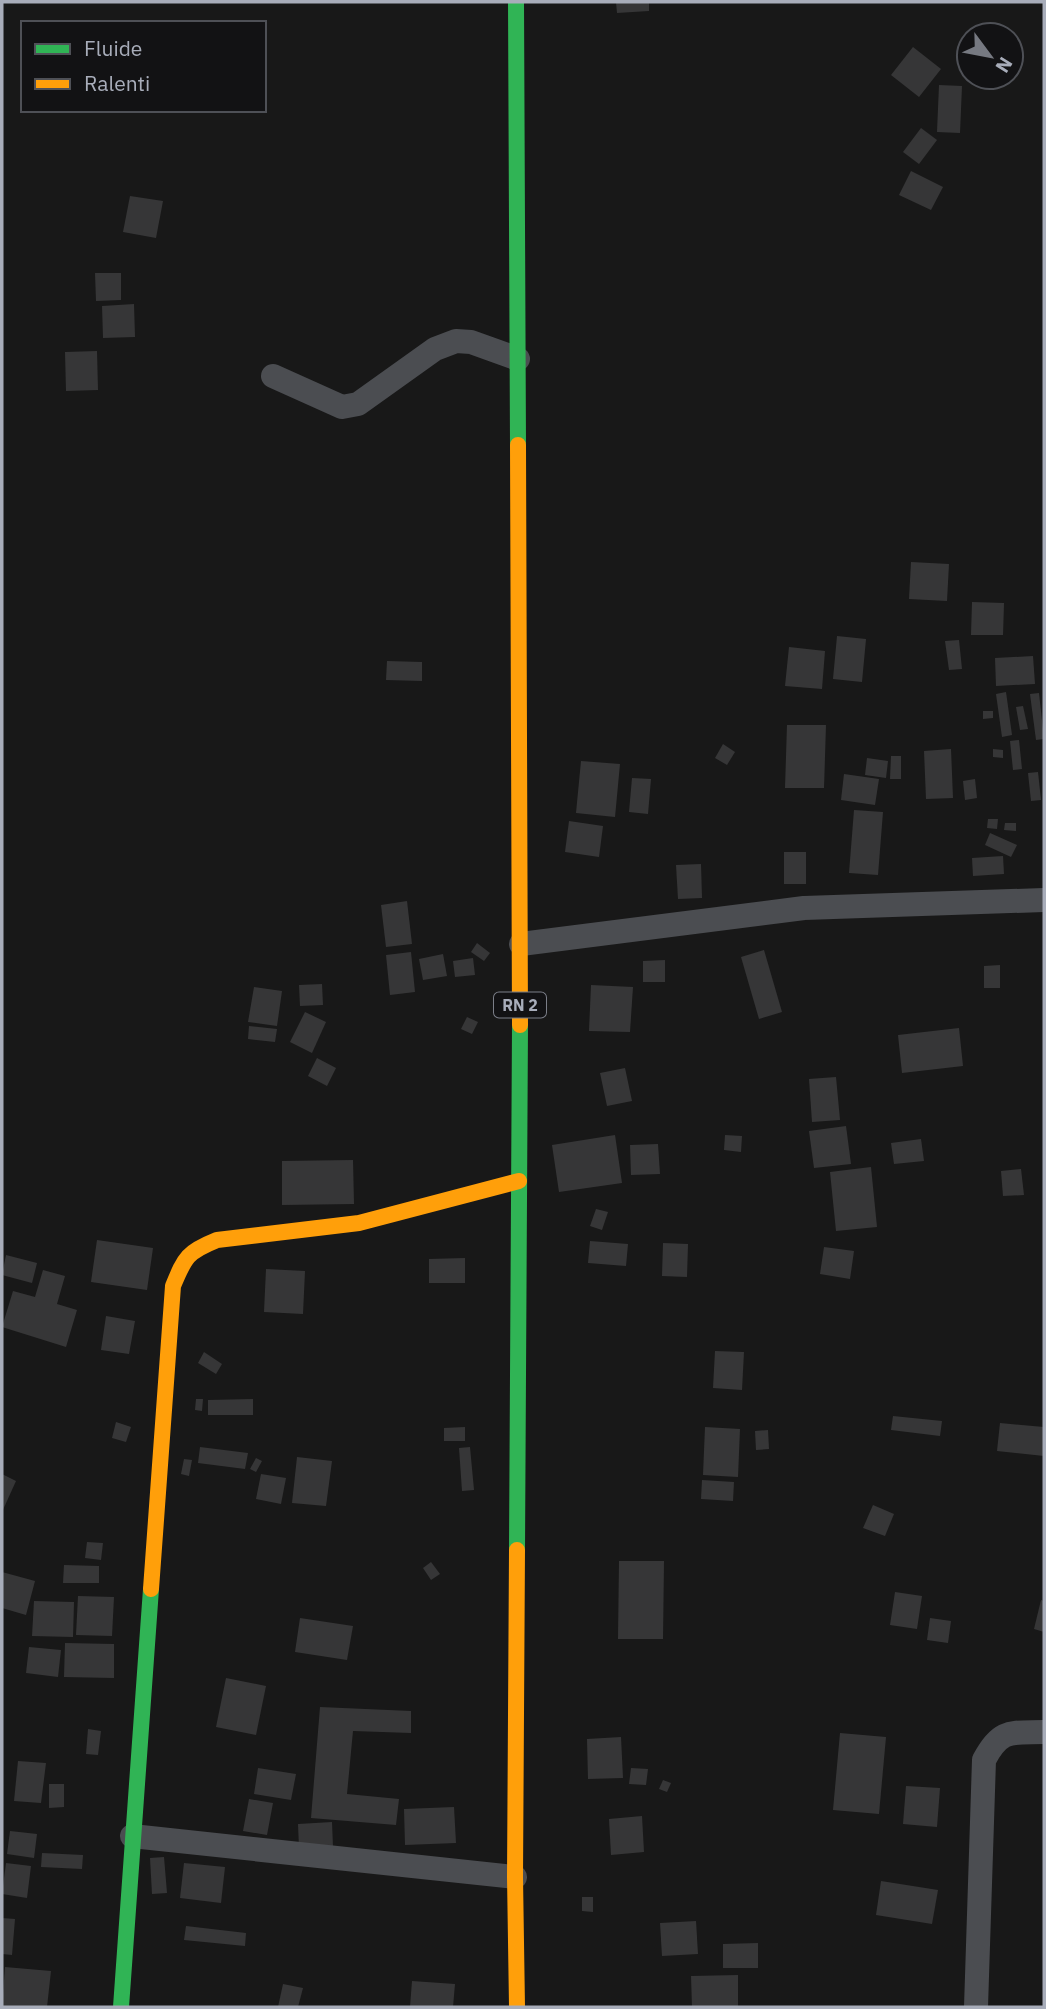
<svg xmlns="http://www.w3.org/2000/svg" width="1046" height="2009" viewBox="0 0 1046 2009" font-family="'IBM Plex Sans',sans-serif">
<rect width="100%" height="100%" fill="#181818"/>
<g fill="#363637">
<path d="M616 2H649V11L617 13Z"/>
<path d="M913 47 941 69 919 97 891 75Z"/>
<path d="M939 85 962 86 960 133 937 132Z"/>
<path d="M921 128 937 140 919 164 903 152Z"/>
<path d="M911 171 943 187 931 210 899 195Z"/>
<path d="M130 196 163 201 156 238 123 232Z"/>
<path d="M95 273H121V300L96 301Z"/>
<path d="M134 304 135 337 103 338 102 306Z"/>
<path d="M97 351 98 390 66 391 65 352Z"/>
<path d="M911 562 949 564 947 601 909 599Z"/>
<path d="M972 602 1004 603 1003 635H971Z"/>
<path d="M837 636 866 639 862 682 833 679Z"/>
<path d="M959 640 962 669 949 670 945 641Z"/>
<path d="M789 647 825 651 822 689 785 686Z"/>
<path d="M1033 656 1035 684 996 686 995 658Z"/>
<path d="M387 661 422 662V681L386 680Z"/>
<path d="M1006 692 1012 735 1002 737 996 694Z"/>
<path d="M1039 693 1044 739 1036 740 1030 694Z"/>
<path d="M1023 706 1028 729 1020 730 1016 707Z"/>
<path d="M983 711H993V718L983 719Z"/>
<path d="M787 725H826L824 788H785Z"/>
<path d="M1019 740 1022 769 1013 770 1010 741Z"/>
<path d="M723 744 735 752 727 765 715 758Z"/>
<path d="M951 749 953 798 926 799 924 751Z"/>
<path d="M993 749 1003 750V758L993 757Z"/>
<path d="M891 756H901V779H890Z"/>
<path d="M867 758 888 761 886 778 865 775Z"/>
<path d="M581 761 620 764 615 817 576 813Z"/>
<path d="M1038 772 1041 800 1031 801 1028 773Z"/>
<path d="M844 774 879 779 875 805 841 800Z"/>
<path d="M632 778 651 779 648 814 629 812Z"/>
<path d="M975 779 977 798 965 800 963 781Z"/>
<path d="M854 810 883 812 878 875 849 873Z"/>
<path d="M988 819H998L997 829 987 828Z"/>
<path d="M569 821 603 826 599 857 565 852Z"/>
<path d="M1005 823H1016V831L1004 830Z"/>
<path d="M990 833 1017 845 1011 857 985 845Z"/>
<rect x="784" y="852" width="22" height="32"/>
<path d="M1003 856 1004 874 973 876 972 858Z"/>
<path d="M701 864 702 898 678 899 676 865Z"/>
<path d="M407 901 412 944 386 947 381 905Z"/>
<path d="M477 943 490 953 484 961 471 952Z"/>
<path d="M764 950 782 1012 759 1019 741 957Z"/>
<path d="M411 952 415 992 390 995 386 955Z"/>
<path d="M443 954 447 976 423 980 419 959Z"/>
<path d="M473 958 475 975 455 977 453 961Z"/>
<path d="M665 960V982H643V961Z"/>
<path d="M1000 965V988H984V966Z"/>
<path d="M322 984 323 1005 300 1006 299 985Z"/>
<path d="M591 985 633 987 630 1032 589 1031Z"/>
<path d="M254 987 282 991 277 1026 248 1022Z"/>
<path d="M305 1012 326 1022 312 1053 290 1042Z"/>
<path d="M467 1017 478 1022 472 1034 461 1029Z"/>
<path d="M249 1026 277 1029 275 1042 248 1039Z"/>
<path d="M959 1028 963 1066 902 1073 898 1035Z"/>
<path d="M317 1058 336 1068 327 1086 308 1076Z"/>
<path d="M625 1068 632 1101 607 1106 600 1073Z"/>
<path d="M836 1077 840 1120 812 1122 809 1079Z"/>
<path d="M846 1126 851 1164 814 1168 809 1131Z"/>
<path d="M615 1135 622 1183 559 1192 552 1145Z"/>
<path d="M725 1135 742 1136 741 1152 724 1150Z"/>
<path d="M921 1139 924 1161 894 1164 891 1143Z"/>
<path d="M658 1144 660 1174 631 1175 630 1145Z"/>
<path d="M353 1160 354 1204 282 1205V1161Z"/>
<path d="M871 1167 877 1227 836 1231 830 1172Z"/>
<path d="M1021 1169 1024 1195 1003 1196 1001 1171Z"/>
<path d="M596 1209 608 1212 602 1230 590 1226Z"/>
<path d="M97 1240 153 1248 147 1290 91 1282Z"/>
<path d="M590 1241 628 1244 626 1266 588 1263Z"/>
<path d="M663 1243 688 1244 687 1277 662 1276Z"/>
<path d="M824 1247 854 1251 850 1279 820 1274Z"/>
<path d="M6 1255 37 1263 32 1283 2 1275Z"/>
<path d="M465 1258V1283H429V1259Z"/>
<path d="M266 1269 305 1271 303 1314 264 1312Z"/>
<path d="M43 1270 65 1276 57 1304 77 1310 66 1347 2 1327 13 1291 35 1297Z"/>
<path d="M106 1316 135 1321 129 1354 101 1350Z"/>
<path d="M715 1351 744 1352 742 1390 713 1388Z"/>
<path d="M204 1352 222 1364 216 1374 198 1363Z"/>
<path d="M196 1399H203L202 1411 195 1410Z"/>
<path d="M253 1399V1415H208V1400Z"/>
<path d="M893 1416 942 1421 940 1436 891 1430Z"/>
<path d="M116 1422 131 1427 126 1442 112 1438Z"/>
<path d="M1000 1423 1044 1427V1456L997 1451Z"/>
<path d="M465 1427V1441H444V1428Z"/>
<path d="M705 1427 740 1429 738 1477 703 1475Z"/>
<path d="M768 1430 769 1449 756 1450 755 1431Z"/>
<path d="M200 1447 248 1453 245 1469 198 1463Z"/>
<path d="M470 1447 474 1490 462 1491 459 1448Z"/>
<path d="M297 1457 332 1461 326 1506 292 1503Z"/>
<path d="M256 1458 262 1461 256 1472 250 1469Z"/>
<path d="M184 1459 192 1460 189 1476 181 1474Z"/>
<path d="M2 1474 16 1481 2 1512Z"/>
<path d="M261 1474 286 1478 281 1504 256 1499Z"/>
<path d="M702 1480 734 1482 733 1501 701 1499Z"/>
<path d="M873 1505 894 1514 885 1536 863 1528Z"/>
<path d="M87 1542 103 1543 101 1560 85 1558Z"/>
<path d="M619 1561H664L663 1639H618Z"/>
<path d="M431 1562 440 1574 431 1580 423 1568Z"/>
<path d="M64 1565 99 1566V1583H63Z"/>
<path d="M2 1572 35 1581 26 1615 2 1608Z"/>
<path d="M895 1592 922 1596 917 1629 890 1625Z"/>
<path d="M78 1596 114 1597 112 1636 76 1635Z"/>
<path d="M1041 1600 1044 1601V1632L1034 1629Z"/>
<path d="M34 1601 74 1602 73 1637 32 1636Z"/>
<path d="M300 1618 353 1626 347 1660 295 1652Z"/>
<path d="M930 1618 951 1621 948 1643 927 1640Z"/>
<path d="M65 1643 114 1644V1678L64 1677Z"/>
<path d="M29 1647 61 1650 58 1677 26 1673Z"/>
<path d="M226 1678 266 1686 256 1735 216 1727Z"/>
<path d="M320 1707 411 1711V1733L353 1731 347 1794 399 1799 396 1825 311 1818Z"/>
<path d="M88 1729 101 1731 98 1755 86 1754Z"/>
<path d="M840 1733 886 1737 879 1814 833 1810Z"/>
<path d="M621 1737 623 1778 588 1779 587 1739Z"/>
<path d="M18 1761 46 1763 41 1803 14 1801Z"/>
<path d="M258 1768 296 1774 291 1800 254 1794Z"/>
<path d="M631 1768 648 1769 646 1785 629 1784Z"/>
<path d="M663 1780 671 1783 667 1792 659 1789Z"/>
<path d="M49 1784H64V1807L49 1808Z"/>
<path d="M906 1786 940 1788 937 1827 903 1824Z"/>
<path d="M249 1799 273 1803 267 1835 243 1831Z"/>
<path d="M454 1807 456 1843 405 1845 404 1809Z"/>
<path d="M642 1816 644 1852 611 1855 609 1819Z"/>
<path d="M332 1822 333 1847 299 1848 298 1824Z"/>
<path d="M10 1831 37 1834 34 1858 7 1854Z"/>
<path d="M42 1853 83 1855 82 1869 41 1867Z"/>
<path d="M164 1857 167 1893 152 1894 150 1858Z"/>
<path d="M6 1863 31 1866 27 1898 2 1894Z"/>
<path d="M184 1863 225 1867 221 1903 180 1898Z"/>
<path d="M881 1881 938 1890 932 1924 876 1915Z"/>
<path d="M582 1897H593V1912L582 1911Z"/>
<path d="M2 1918 15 1919 12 1955 2 1954Z"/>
<path d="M696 1921 698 1954 662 1956 660 1923Z"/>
<path d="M186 1926 246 1933 245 1946 184 1940Z"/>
<path d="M758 1943V1968H723V1944Z"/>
<path d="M5 1967 51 1971 47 2007H2Z"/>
<path d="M738 1975V2007H692L691 1976Z"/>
<path d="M412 1981 455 1984 453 2007H410Z"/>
<path d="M283 1984 303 1988 298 2007H278Z"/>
</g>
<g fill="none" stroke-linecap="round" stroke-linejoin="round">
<g stroke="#4b4d51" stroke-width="24">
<path d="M273 376 342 407 358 404 435 349 456 341 471 342 518 359"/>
<path d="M521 944 804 908 1044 900"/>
<path d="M132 1836 515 1877"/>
<path d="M976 2007 984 1760C1001 1728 1011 1733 1044 1732"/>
</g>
<g stroke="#30b455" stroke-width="16">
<path d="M516 2 518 445"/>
<path d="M517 1550 520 1025"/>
<path d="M121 2007 151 1589"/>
</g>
<g stroke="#ff9f0a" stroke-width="16">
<path d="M518 445 520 1025"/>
<path d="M151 1589 173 1286C185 1257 187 1252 217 1240L359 1223 519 1181"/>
<path d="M517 2007 515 1877 517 1550"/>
</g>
</g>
<g text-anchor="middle" stroke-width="5" stroke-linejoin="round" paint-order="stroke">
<rect fill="#121214" stroke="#7b7e88" stroke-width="2" x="494" y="992.5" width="52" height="25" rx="5"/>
<g font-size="16" font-weight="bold" fill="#a8adba">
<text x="520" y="1011">RN 2</text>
</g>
</g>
<rect width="1046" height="2009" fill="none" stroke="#a8adba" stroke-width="7"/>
<rect x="21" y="21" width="245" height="91" fill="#121214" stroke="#4e5056" stroke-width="2"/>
<rect x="35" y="44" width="35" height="10" fill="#30b455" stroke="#4e5056" stroke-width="2"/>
<text x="84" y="56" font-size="21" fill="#a8adba">Fluide</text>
<rect x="35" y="79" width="35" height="10" fill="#ff9f0a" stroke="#4e5056" stroke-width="2"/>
<text x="84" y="91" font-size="21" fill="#a8adba">Ralenti</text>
<g transform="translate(990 56) rotate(122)"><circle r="33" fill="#121214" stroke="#4e5056" stroke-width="2"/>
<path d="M0-5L12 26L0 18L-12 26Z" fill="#767981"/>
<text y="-10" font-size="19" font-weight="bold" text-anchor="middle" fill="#a8adba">N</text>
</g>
</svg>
